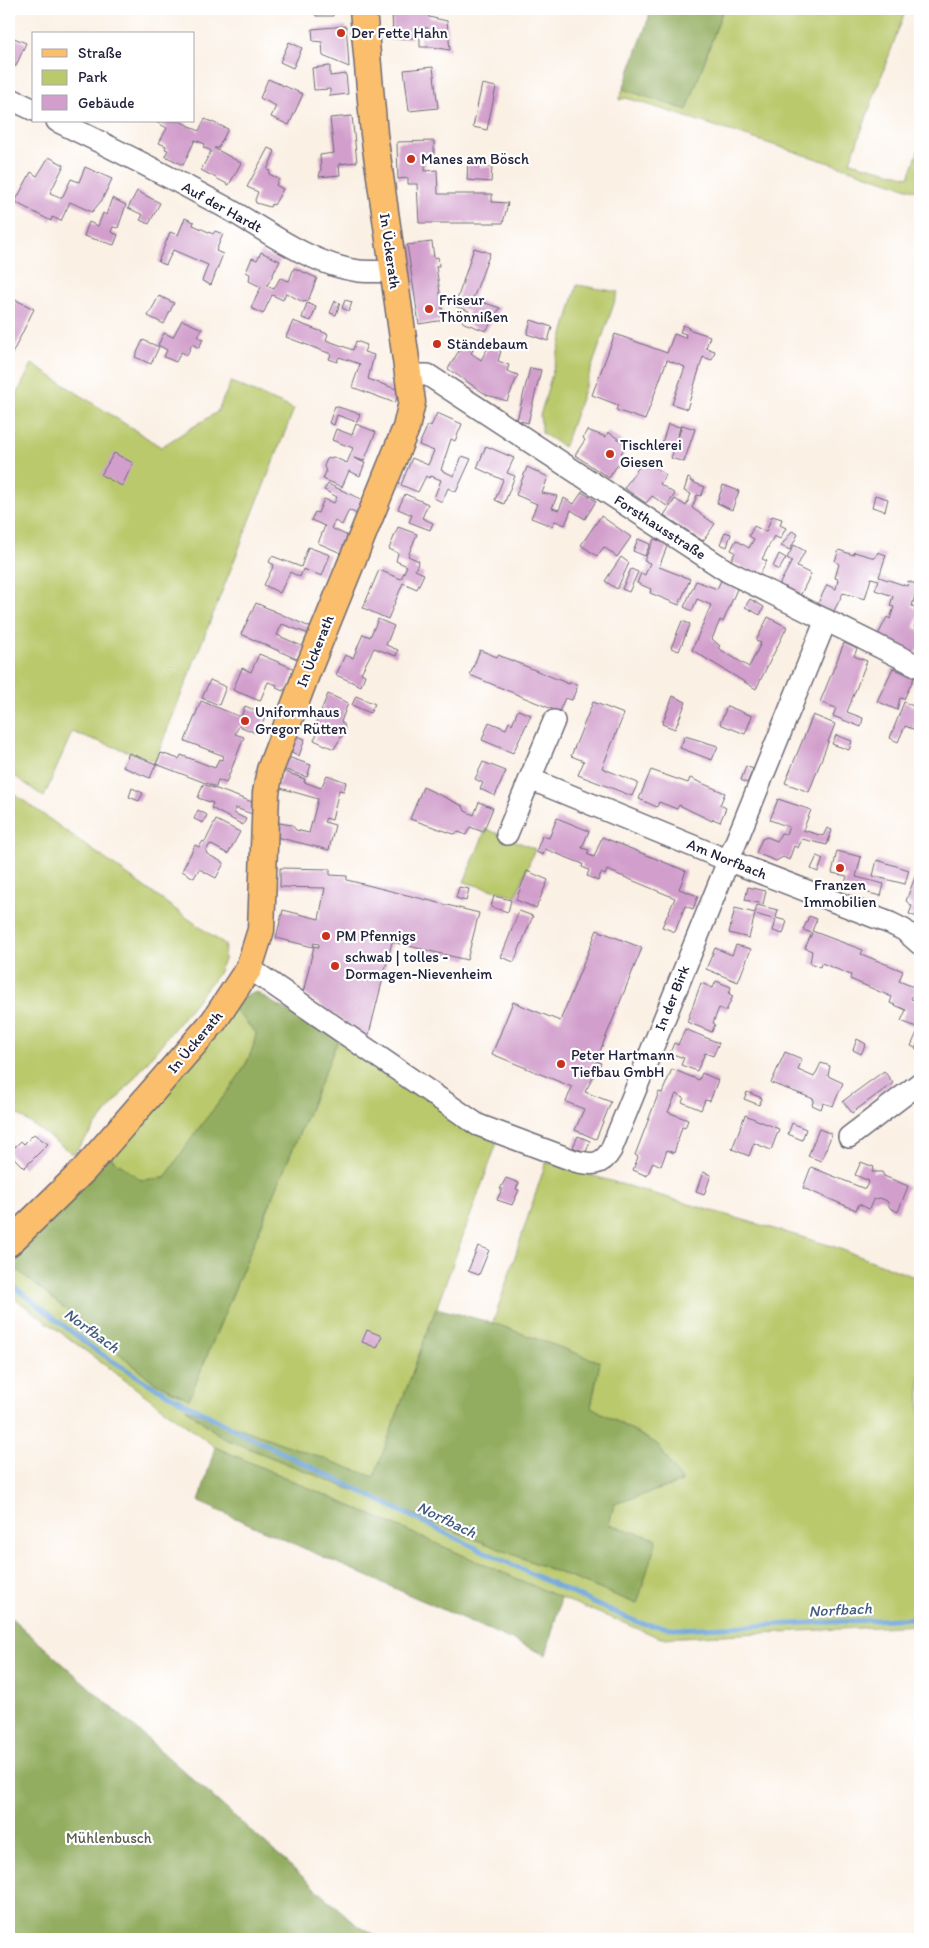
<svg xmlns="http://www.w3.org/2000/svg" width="929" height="1948" viewBox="0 0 929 1948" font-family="Itim,sans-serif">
<rect width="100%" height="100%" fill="#fff"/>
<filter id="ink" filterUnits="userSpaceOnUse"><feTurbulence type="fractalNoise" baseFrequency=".02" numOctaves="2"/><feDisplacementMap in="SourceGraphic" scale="10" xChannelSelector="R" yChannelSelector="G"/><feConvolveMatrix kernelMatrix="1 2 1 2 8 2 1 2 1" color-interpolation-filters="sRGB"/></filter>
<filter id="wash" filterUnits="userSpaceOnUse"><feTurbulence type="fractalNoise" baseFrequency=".0096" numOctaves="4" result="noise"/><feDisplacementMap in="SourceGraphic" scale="20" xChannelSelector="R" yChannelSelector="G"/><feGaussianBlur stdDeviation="1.12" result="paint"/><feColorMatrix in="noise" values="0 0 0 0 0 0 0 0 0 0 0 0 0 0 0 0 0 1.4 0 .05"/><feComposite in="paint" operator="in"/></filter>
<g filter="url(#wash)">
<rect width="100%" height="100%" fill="#fbf0e4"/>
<g fill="#bac96c" stroke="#6e7654">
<path d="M723 9H906L850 162 909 177 920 146V192L646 104 626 98 619 100 623 89 687 110Z"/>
<path d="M577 285 618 292 564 447 542 433 540 416Z"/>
<path d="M32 364 161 447 217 412 231 382 294 409 155 761 72 732 44 797 9 772V391L17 394Z"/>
<path d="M9 790 225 945 224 960 217 975 73 1154 9 1108Z"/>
<path d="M486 829 535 849 516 896 464 882Z"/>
<path d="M233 1008 256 1033C252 1068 222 1097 202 1124 189 1142 177 1160 165 1178L141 1180 107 1155Z"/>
<path d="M338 1040 497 1143 374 1478 187 1410 223 1438 637 1604 609 1525 614 1504 682 1482 657 1444 591 1407 600 1362 493 1323 546 1162 832 1246 920 1279V1625L661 1638 561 1598 215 1447 9 1294V1263L154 1382 189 1399Z"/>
</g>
<g fill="#93ad60" stroke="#5a684e">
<path d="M652 9H723L687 110 623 89Z"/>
<path d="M256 992C283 1010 311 1023 338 1040L189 1399 154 1382 9 1263V1254L107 1155 141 1180 165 1178C177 1160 189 1141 202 1124 222 1097 252 1068 256 1033L233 1008 243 997Z"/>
<path d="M436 1308 493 1323 600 1362 591 1407 657 1444 682 1482 614 1504 609 1525 657 1539 637 1604 223 1438 185 1408 374 1477Z"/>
<path d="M215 1447 561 1598 546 1655 199 1502Z"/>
<path d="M9 1616 358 1926 383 1939H9Z"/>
</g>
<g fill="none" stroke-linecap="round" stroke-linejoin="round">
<path stroke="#69a1d7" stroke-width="5" d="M9 1283 94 1349 149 1384 236 1430 445 1533 604 1608 640 1623 678 1629 920 1618"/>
</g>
<g id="blocks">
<g fill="#d29fcc">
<path d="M315 9H332L333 16H316Z"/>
<path d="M392 9H428L429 17 447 21 450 50 433 47H420V37H428V28H413V38L393 39Z"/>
<path d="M346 26 348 50 349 67 323 56 322 42 313 41 312 29Z"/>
<path d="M9 36 26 43 16 66 9 63Z"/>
<path d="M289 42 302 48 293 68 280 62Z"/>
<path d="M330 66V76L346 74 348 94 330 96V89L314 90 312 68Z"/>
<path d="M433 67 438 108 409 111 404 70Z"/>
<path d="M268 79 303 94 289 125 271 117 276 106 260 98Z"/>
<path d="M482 84 496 87 487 130 473 127Z"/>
<path d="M352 116 357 162 339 164 340 175 319 177 321 169 320 155 334 153 330 118Z"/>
<path d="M205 119 228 129 218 148H214L241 163 229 185 201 170 211 151 203 147 205 144 195 140 183 165 165 156 168 150 165 149 166 146 159 143 167 128 154 121H180L199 131Z"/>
<path d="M434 141V157L425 158V171L437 170 438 194H492V202L508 203 503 223H419L417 184H408V178L398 179 397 142Z"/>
<path d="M268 148 275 151 267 170 270 171 269 174 279 179 276 185 283 189 274 205 272 204 270 207 256 203 255 200 258 192 247 187Z"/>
<path d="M49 157 64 165 50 193 62 198 71 179 79 182 85 167 112 179 102 200 92 212 70 202 61 221 52 217 51 221 15 202 31 172 37 176Z"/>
<path d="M468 158 481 159 480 167H492L491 182 467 180Z"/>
<path d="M137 191 160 203 149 224 140 220 143 215 128 208Z"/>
<path d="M112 198 126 205 118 228 113 227 111 232 118 235 114 245 84 236 89 222 98 226 103 213 106 215Z"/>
<path d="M185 218 194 222 193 225 213 234 215 231 223 234 216 251 223 254 211 285 202 281 208 265 173 250 166 265 158 262 170 232 178 235Z"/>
<path d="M432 242 434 258 438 257 439 266H436L444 320 419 324 407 245Z"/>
<path d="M474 248 490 253 473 299 500 308 486 331 464 323 462 321 464 316 467 317 469 311 455 306Z"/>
<path d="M261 252 280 261 267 286 274 289 280 278 289 281 294 268 317 278 308 301 303 302 286 293 283 300 272 295 263 314 251 308 261 287 249 281 250 274 246 272 252 258 257 260Z"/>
<path d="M159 296 174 303 164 324 148 316Z"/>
<path d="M16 300 34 309 9 360V315Z"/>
<path d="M345 300 352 302 349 311 342 308Z"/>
<path d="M335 301 340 303 336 315 330 313Z"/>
<path d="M307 303 316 307 311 321 302 318Z"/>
<path d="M182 320 202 329 198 337 203 339 199 348 192 344 187 355 181 352 176 362 164 357 167 350 158 345 164 333 173 337Z"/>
<path d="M531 320 552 327 548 341 527 334Z"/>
<path d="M293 321 328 334 326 340 353 350 356 341 367 345 364 352 374 355 368 379 399 390 395 403 352 387 360 364 339 357 337 362 329 359 331 354 286 337Z"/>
<path d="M683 325 689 328 688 329 710 336 706 348 715 351 712 360 703 357 687 409 672 404 685 367 667 360 645 420 616 410 618 405 592 395 615 334 667 353 674 334 685 338 686 334 680 332Z"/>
<path d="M143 340 159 347 151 364 135 357Z"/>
<path d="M463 344 473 350 471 353 481 360 490 344 501 351 498 361 509 365 507 371 518 375 507 401 487 395 448 369Z"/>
<path d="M530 368 541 370 528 423 517 420Z"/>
<path d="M335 406 360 414 357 422 337 415 334 425 329 423Z"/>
<path d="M437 413 462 424 455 441 451 439 441 470 454 476 462 456 471 459 456 492 448 488 442 502 434 498 441 480 431 476 429 478 426 476 418 492 401 485 412 458 428 465 434 451 419 445 427 427 429 425 431 426Z"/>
<path d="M356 424 376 432 364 461 354 458 365 463 360 476 349 471 342 487 323 479 326 472 324 466 327 459 333 457 347 463 353 448 332 440 336 429 352 435Z"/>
<path d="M668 424 680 427 677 441 682 425 695 429 684 462 671 458 675 447 662 443Z"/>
<path d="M587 430 606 437 608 432 623 442 625 447 621 453 624 455 609 478 575 455 585 440 583 438Z"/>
<path d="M486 446 514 458 507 473 515 476 504 504 495 500 503 480 477 468Z"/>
<path d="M114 453 133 463 122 486 101 475Z"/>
<path d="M644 460 666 475 660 484 675 494 667 506 652 496 646 503 624 488Z"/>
<path d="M527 467 548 477 542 493 557 496 552 508 559 510 564 498 574 504 582 492 596 501 585 519 571 510 565 525 555 521 552 526 531 518 537 504 516 495Z"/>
<path d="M688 478 691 479 690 481 705 487 701 496 697 495 692 508 715 524 703 541 664 515 675 499 686 506 691 494 684 491Z"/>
<path d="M328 484 363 500 357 514 349 510 342 525 335 521 331 528 348 536 341 553 318 543 325 526 311 520 315 512 318 513 324 499 334 503 337 497 324 490Z"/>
<path d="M723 485 739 491 732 510 717 503Z"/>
<path d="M405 494 428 504 422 518 433 523 430 530 409 522 412 515 398 509Z"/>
<path d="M875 495 888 499 885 511 872 507Z"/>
<path d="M601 516 631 537 617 557 604 547 597 556 581 545Z"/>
<path d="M772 516 782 519 780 525 786 528 780 539 774 536 762 559 767 561 759 575 731 561 735 552 731 550 736 540 749 548 754 539 749 536 754 526 766 532Z"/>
<path d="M398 527 417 534 408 556 419 561 415 570 424 574 417 589 403 583 388 619 363 608 379 570 401 579 407 566 396 561 398 553 389 549Z"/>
<path d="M792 531 798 534 790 550 781 546Z"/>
<path d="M725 532 731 534 727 547 720 544Z"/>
<path d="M638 539 650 544 645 556 633 551Z"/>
<path d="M654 539 668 544 659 567 690 579 679 605 650 593 651 589 637 583 641 573 645 575 650 563 644 561Z"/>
<path d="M794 545 805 551 797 567 811 574 800 596 779 585 792 561 787 558Z"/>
<path d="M308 547 330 555 322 576 303 569 300 577 290 572 280 593 264 585 274 565 269 562 272 556 301 567Z"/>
<path d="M839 550 853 555 854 552 875 558 878 552 886 555 879 577 907 586 908 581 918 585 912 606 920 610 914 627 920 630V644L915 654 878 635 887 617 890 619 894 607 890 606 893 596 875 590 879 580 871 578 865 599 843 593 833 613 817 605 827 585 836 589 838 579 835 578 839 564 835 561Z"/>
<path d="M779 554 786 558 779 570 773 567Z"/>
<path d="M621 557 629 563 617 589 605 581Z"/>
<path d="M631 569 638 572 629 592 622 589Z"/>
<path d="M722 578 737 589 723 622 720 620 712 639 720 646 718 648 749 667 761 643 756 641 768 617 787 627 756 689 692 650 711 605 697 599 692 611 684 607 696 581 717 589Z"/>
<path d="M750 599 764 607 760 615 745 607Z"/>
<path d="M256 603 312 628 309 634 282 624 277 635 304 647 299 660 241 634Z"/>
<path d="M378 619 394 626 386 645 398 650 396 656 374 648 361 673 365 675 361 686 336 675 345 655 353 658 363 634 370 637Z"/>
<path d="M682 621 690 624 679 651 671 648Z"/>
<path d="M844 643 857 649 854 656 867 661 847 712 863 718 861 727 833 716 836 708 820 702Z"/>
<path d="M480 650 497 657 498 655 569 684 570 682 578 685 572 700 565 698 559 712 470 675Z"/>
<path d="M259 654 295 669 287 690 284 689 283 691 276 688 277 685 268 682 260 701 233 690 242 668 251 672Z"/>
<path d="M893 668 914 678 904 699 900 698 897 710 877 701Z"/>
<path d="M210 680 226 687 219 705 202 698Z"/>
<path d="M328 694 348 703 341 722 344 724 345 730 334 749 314 740 317 734 312 732Z"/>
<path d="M356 696 375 704 370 713 352 705Z"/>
<path d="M673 696 686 702 675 729 662 724Z"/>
<path d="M201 701 241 717 245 706 266 715 258 734 239 726 235 734 244 737 226 783 218 780 216 787 156 764 161 753 179 759 181 755 215 768 219 759 222 760 224 756 185 741Z"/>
<path d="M593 702 624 714 602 768 638 783 632 796 578 775 584 761 571 756Z"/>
<path d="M904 702 920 709V721L916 719 913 729 905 726 898 742 890 738Z"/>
<path d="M727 706 752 716 745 734 720 724Z"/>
<path d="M518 710 531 715 513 753 482 740 489 722 506 729 509 722 512 724Z"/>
<path d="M813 715 835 724 809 792 785 783Z"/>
<path d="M295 735 305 739 299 756 290 751Z"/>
<path d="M836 735 852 741 849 750 832 744Z"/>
<path d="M685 736 718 746 712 760 680 748Z"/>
<path d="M129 753 156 764 150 778 123 767Z"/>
<path d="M288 757 311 765 307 777 283 769Z"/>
<path d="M483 762 506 771 495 796 480 789 483 783 475 779Z"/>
<path d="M746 766 753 769 747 783 741 780Z"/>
<path d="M651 770 688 783 690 778 725 793 720 805 726 808 720 822 713 819 712 821 679 805 677 809 659 802 657 807 639 799Z"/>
<path d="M283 771 305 779 304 782 321 788 327 775 346 782 344 791 339 790 332 820 326 818 324 822 335 825 329 850 276 837 279 823 292 825 296 830 309 833 318 799 277 787Z"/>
<path d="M203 784 255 803V815L235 808 234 813 246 819 243 825 211 808 213 803 198 798Z"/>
<path d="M423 787 463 806 465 811 474 815 479 802 493 808 483 832 470 827 466 835 459 832 454 834 410 819Z"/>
<path d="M132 788 143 793 139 801 129 797Z"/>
<path d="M778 799 811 810 803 830 823 836 827 828 832 830 827 845 802 839 798 848 794 846 789 860 783 857 776 861 756 853 762 839 767 837 777 841 781 833 786 834 789 827 770 820Z"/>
<path d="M198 810 207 815 203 823 194 819Z"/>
<path d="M557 818 589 831 582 848 589 850 587 854 594 857 602 837 686 871 679 889 698 896 693 909 685 906 675 932 662 927 675 898 607 870 605 875 601 873 598 881 587 876 589 870 582 867 583 864 545 849 543 855 536 852 542 836 549 838Z"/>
<path d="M216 820 240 832 228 854 210 844 206 851 207 854 224 863 216 878 199 869 194 878 182 871 195 845 199 847 203 841 205 842Z"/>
<path d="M837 851 861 857 856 877 884 884 881 896 844 887 847 876 832 873Z"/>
<path d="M817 856 823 859 818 872 811 869Z"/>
<path d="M877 860 909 870 905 884 873 876Z"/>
<path d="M280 868 330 869V875L347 876V880L479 913 467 960 392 942 368 1038 303 993 314 946 319 947V944L314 943 313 947 276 938 283 910 319 919 325 888 280 887Z"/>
<path d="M527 871 548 880 536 908 516 900Z"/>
<path d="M915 877 920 878V918L909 914 912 906 906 901Z"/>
<path d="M459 887 469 889 466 901 456 898Z"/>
<path d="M748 887 766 891 763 904 745 900Z"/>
<path d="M494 896 511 900 508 912 491 907Z"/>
<path d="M757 905 778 910 776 918 787 921 783 934 773 931 776 920 755 914 749 938 729 933 735 908 755 913Z"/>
<path d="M519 911 533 916 514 962 501 957Z"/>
<path d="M809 916 817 919 812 931 863 950 861 954 903 971 899 981 916 988 911 999 920 1002V1050L911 1046 919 1028 901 1021 906 1010 890 1003 892 997 850 979 851 975 824 964 821 963 820 967 810 963 812 951 805 948 812 933 803 930Z"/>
<path d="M597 930 642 948 596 1061 601 1063 585 1092 611 1102 596 1139 575 1130 584 1109 566 1102 572 1087 492 1054 513 1002 560 1021Z"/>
<path d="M736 945 751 949 738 982 706 969 715 948 732 955Z"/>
<path d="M716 981 731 987 729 994 733 996 726 1011 719 1008 713 1023 715 1024 712 1032 687 1022 701 983 713 988Z"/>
<path d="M685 1029 719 1043 713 1056 705 1053 697 1071 681 1065 684 1058 670 1053 674 1043 678 1045Z"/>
<path d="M857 1039 866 1044 861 1054 853 1050Z"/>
<path d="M785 1052 802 1059 798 1070 814 1077 821 1063 830 1066 828 1076 843 1083 833 1106 823 1103 821 1109 812 1105 814 1099 771 1083Z"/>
<path d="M672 1069 699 1080 702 1073 718 1080 710 1101 705 1100 701 1110 682 1102 684 1098 676 1094 668 1112 688 1120 685 1128 682 1127 674 1153 667 1150 661 1166 653 1162 647 1176 633 1170 638 1157 635 1155 659 1092 662 1093Z"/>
<path d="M884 1071 893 1083 852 1113 843 1101Z"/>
<path d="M747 1092 762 1098 759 1105 744 1099Z"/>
<path d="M745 1115 779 1129 771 1150 754 1143 749 1156 732 1149Z"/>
<path d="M792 1123 806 1129 802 1140 788 1134Z"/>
<path d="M819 1129 832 1134 821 1161 808 1156Z"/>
<path d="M34 1134 48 1144 24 1168 9 1153V1141L15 1147 21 1141 24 1144Z"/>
<path d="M578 1136 590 1141 586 1152 573 1147Z"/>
<path d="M861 1162 874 1167 872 1172H882L884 1176 908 1186 898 1212 890 1208 887 1201 880 1198 873 1200 869 1209 859 1204 856 1210 803 1188 811 1167 865 1189 869 1181 855 1175Z"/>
<path d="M703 1172 711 1175 704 1195 696 1192Z"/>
<path d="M506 1178 519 1183 516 1189 519 1190 512 1205 497 1200 502 1189H500Z"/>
<path d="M478 1246 489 1250 479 1275 468 1271Z"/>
<path d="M367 1330 382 1336 377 1348 362 1342Z"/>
</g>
</g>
</g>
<g filter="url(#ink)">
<use href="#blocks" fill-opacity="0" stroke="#6e6a76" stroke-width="1"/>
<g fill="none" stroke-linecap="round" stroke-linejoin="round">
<defs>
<g id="minor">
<path d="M9 98 34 110"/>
<path d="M57 121C113 148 168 176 223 206 265 229 310 265 359 271 370 272 382 271 393 272"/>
<path d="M410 375H428L727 571 920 667"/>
<path d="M530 779 727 860 890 923 904 930 920 944"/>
<path d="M507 834 554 721"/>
<path d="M249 968 478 1125 575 1161C591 1165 602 1166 611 1150L826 620"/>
<path d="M849 1137 920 1083"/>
</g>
<path id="major" d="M9 1243 84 1170 214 1021 249 968 261 930 266 793 270 770 307 672 406 428 412 402 374 134 363 9"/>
</defs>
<use href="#minor" stroke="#6e6a76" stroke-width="24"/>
<use href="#major" stroke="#6e6a76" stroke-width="29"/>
<use href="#minor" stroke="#fff" stroke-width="21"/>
<use href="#major" stroke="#fabe6d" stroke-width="26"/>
</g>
</g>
<g fill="#c8321e" stroke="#fff" stroke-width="2">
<circle cx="341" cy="33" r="5"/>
<circle cx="411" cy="159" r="5"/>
<circle cx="429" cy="309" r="5"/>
<circle cx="437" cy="344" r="5"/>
<circle cx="610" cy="454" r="5"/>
<circle cx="245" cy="721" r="5"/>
<circle cx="840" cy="868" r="5"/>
<circle cx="326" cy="936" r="5"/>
<circle cx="335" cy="966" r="5"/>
<circle cx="561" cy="1064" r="5"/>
</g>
<g text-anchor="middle" stroke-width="4.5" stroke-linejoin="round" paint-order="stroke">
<g font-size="15" fill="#22223b" stroke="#fff" text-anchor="start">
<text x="351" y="38">Der Fette Hahn</text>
<text x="421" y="164">Manes am Bösch</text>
<text x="439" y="305">Friseur<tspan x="439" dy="17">Thönnißen</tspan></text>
<text x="447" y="349">Ständebaum</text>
<text x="620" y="450">Tischlerei<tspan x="620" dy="17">Giesen</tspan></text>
<text x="255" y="717">Uniformhaus<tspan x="255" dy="17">Gregor Rütten</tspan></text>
<text x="840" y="890" text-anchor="middle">Franzen<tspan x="840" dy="17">Immobilien</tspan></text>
<text x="336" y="941">PM Pfennigs</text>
<text x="345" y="962">schwab | tolles -<tspan x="345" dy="17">Dormagen-Nievenheim</tspan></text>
<text x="571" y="1060">Peter Hartmann<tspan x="571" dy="17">Tiefbau GmbH</tspan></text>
</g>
<g font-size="15" fill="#22223b" stroke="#fff">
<text transform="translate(222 207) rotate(29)" y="5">Auf der Hardt</text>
<text transform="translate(390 251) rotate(82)" y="5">In Ückerath</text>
<text transform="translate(660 527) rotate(33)" y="5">Forsthausstraße</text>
<text transform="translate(315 651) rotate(-68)" y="5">In Ückerath</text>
<text transform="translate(727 859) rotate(22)" y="5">Am Norfbach</text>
<text transform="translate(672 998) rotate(-68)" y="5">In der Birk</text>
<text transform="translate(195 1042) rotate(-50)" y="5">In Ückerath</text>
</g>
<g font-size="15" fill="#575c4c" stroke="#fff">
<text x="109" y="1843">Mühlenbusch</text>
</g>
<g font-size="16" font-style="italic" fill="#425b81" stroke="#fff">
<text transform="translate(92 1330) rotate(36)" y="6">Norfbach</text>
<text transform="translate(447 1519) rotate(26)" y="6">Norfbach</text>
<text transform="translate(840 1609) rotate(-3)" y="6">Norfbach</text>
</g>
</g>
<rect width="929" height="1948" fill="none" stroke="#fff" stroke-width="30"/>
<rect x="32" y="32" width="162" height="90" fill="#ffffff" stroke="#a7a7b1"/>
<rect x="42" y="49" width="25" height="8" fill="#fabe6d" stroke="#a7a7b1"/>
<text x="78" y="58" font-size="15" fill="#22223b">Straße</text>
<rect x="42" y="70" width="25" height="15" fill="#bac96c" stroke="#a7a7b1"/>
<text x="78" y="82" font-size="15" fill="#22223b">Park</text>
<rect x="42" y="95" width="25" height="15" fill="#d29fcc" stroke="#a7a7b1"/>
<text x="78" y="108" font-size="15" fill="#22223b">Gebäude</text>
</svg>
